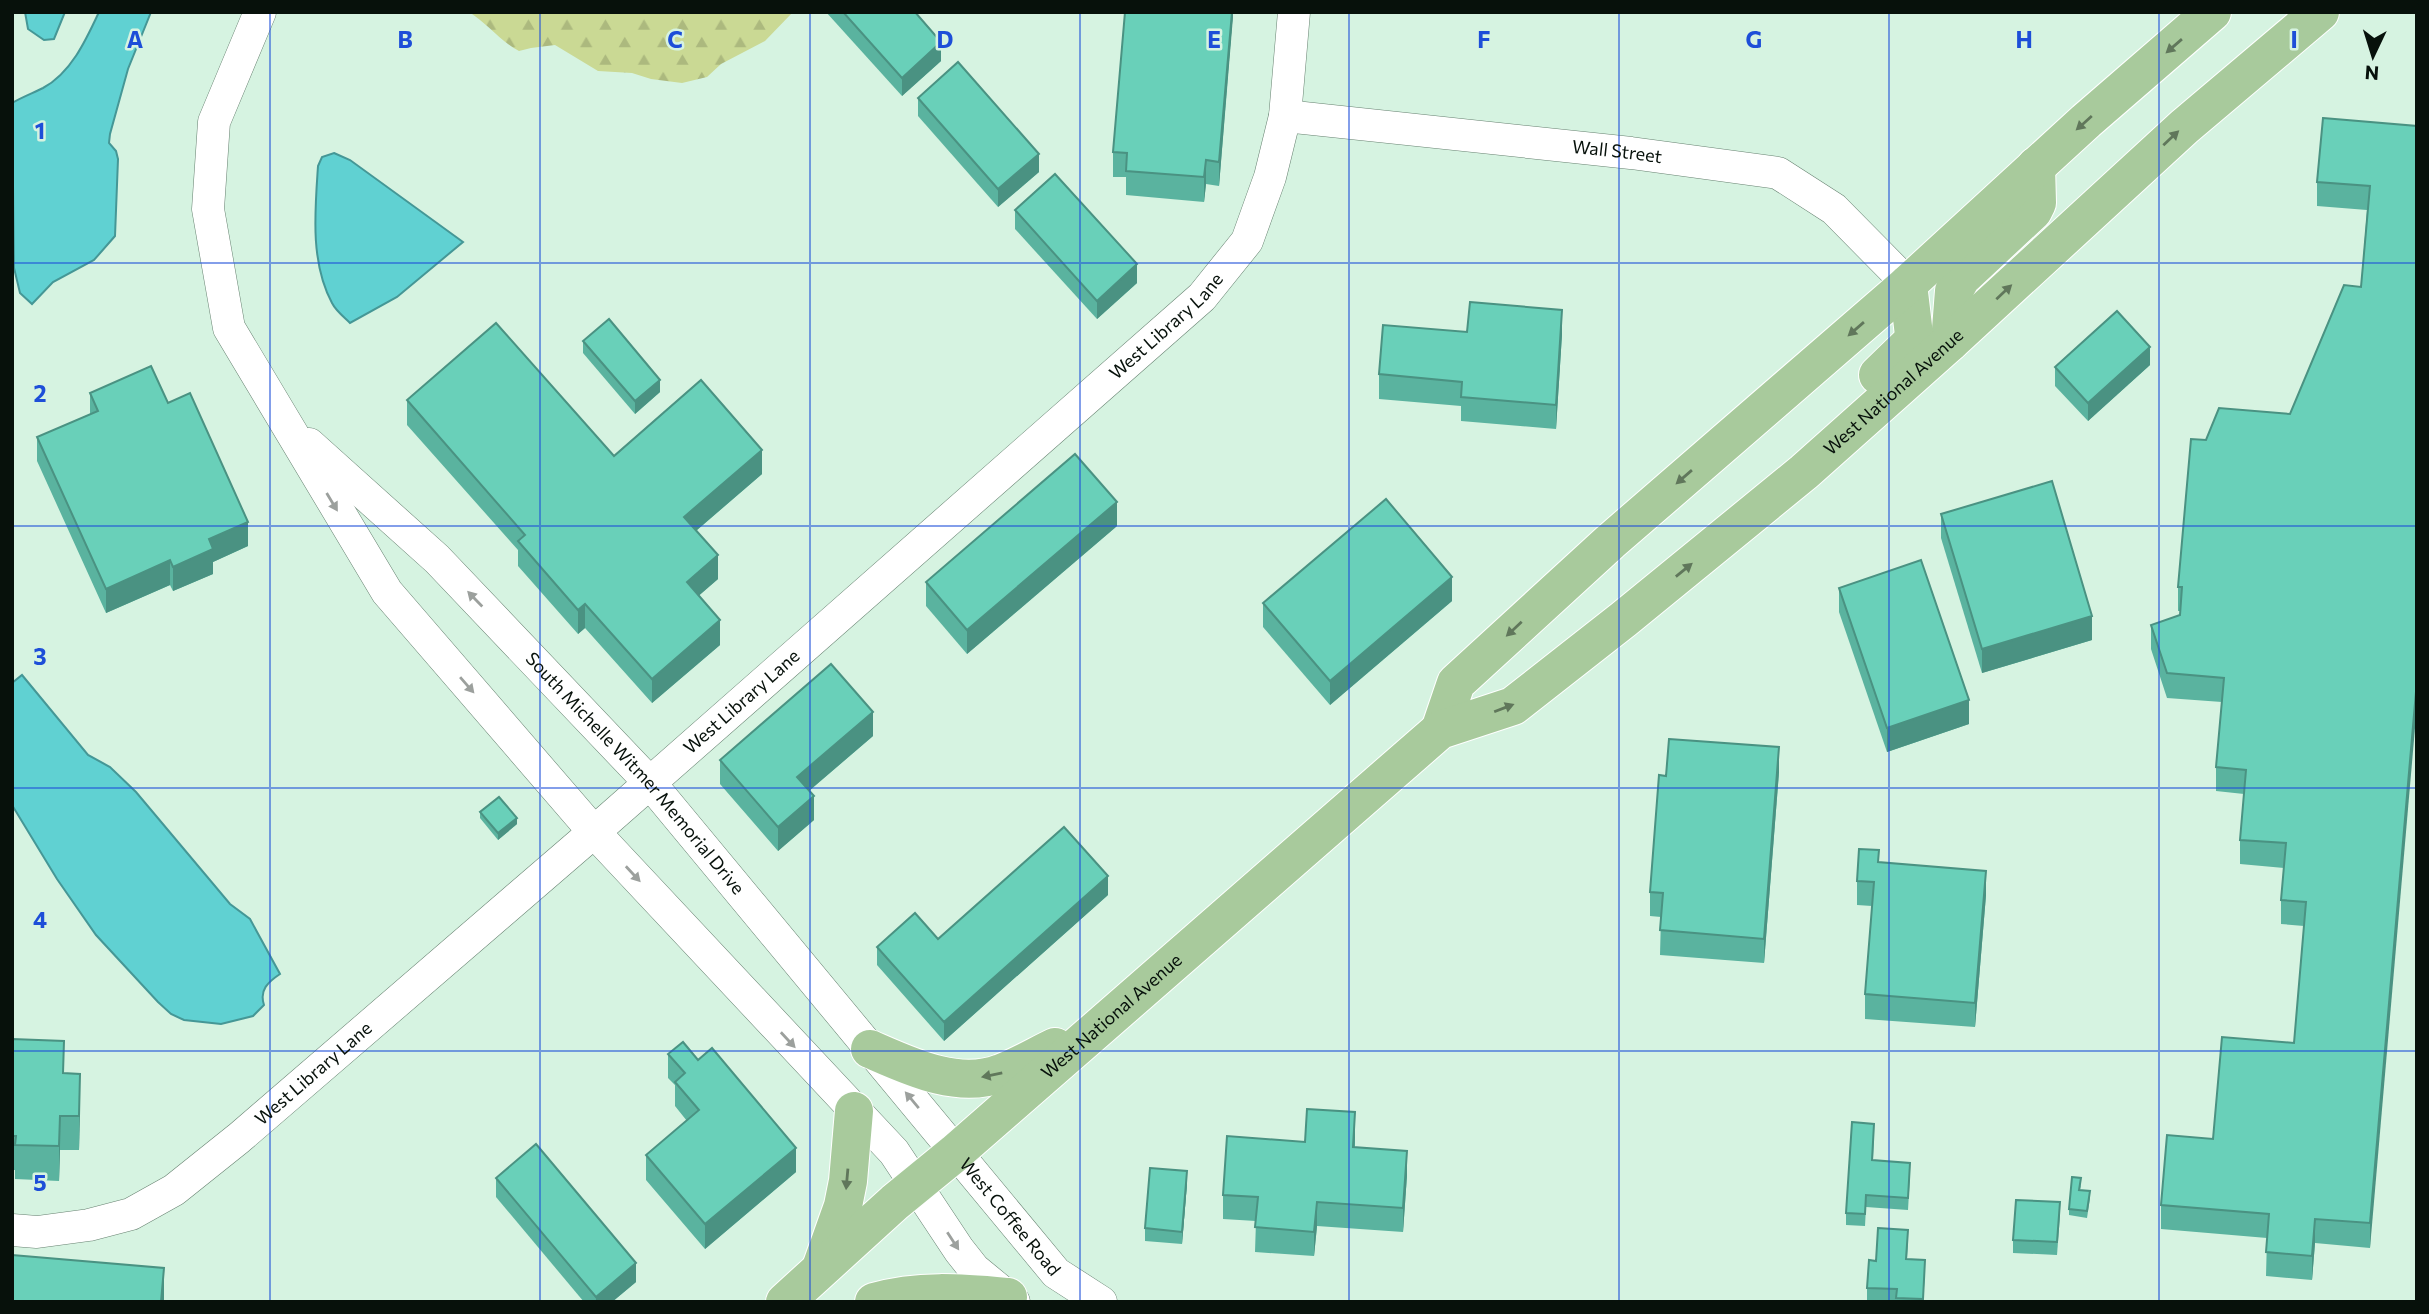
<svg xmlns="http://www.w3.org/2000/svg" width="2429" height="1314" viewBox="0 0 2429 1314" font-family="Commissioner,sans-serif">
<defs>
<pattern id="forest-firs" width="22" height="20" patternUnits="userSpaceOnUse" patternTransform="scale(1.75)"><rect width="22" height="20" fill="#cad994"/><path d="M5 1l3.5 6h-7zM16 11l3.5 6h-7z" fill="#acb97e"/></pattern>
</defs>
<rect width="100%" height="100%" fill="#d6f3e1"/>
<path fill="url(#forest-firs)" d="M469 12H793L765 41 721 64 707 77 682 83 651 79 632 73 598 71 555 45 531 48 519 51C500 41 487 23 469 12Z"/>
<g fill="#60d1d2" stroke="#459796" stroke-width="2">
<path d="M25 12H65L54 39 44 40 28 29Z"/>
<path d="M99 12H151L128 69 110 134 109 143 116 151 118 159 115 236 94 260 53 282 32 304 20 293 14 268 12 103C22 97 33 93 43 88 71 73 86 40 99 12Z"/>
<path d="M334 153 350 160 463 242 397 297 350 323C344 317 336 311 332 303 310 262 315 211 318 166L322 157Z"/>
<path d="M22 675 88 755 110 767 136 792 230 904 250 919 280 974C268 982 259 990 264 1005L253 1016 221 1024 184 1020 171 1014 158 1002 96 935 57 879 12 805V683Z"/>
</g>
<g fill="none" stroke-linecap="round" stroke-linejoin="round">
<defs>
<g id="minor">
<path d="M260 12 214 122 208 209 229 328 387 592 594 832 894 1152 959 1250 974 1269 1014 1302"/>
<path id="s1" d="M1285 116 1631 153 1778 173 1834 209 1908 284"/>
<path id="s2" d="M309 444 437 559 650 783 1056 1273 1101 1302"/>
<path id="s3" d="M12 1230 37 1232 89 1225 131 1214 174 1190 239 1138 594 832 1202 297 1247 241 1270 177 1285 116 1294 12"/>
</g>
<g id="major">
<path d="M1950 342 1954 291 1961 278 2033 211 2037 203 2036 166"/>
<path d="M1878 375 1910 344 1914 335 1908 284"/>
<path d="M1440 730 1456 683 1610 542 1908 284 2086 121 2212 12"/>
<path d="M870 1049C909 1066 958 1090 1001 1073 1020 1066 1038 1055 1055 1047"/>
<path d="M822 1265 843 1206 848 1181 854 1111"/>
<path id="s4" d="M785 1302 895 1202 955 1153 1440 730 1513 706 1624 619 1804 472 1950 342 2184 127 2320 12"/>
<path d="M874 1302C919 1289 962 1293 1008 1297"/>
</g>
</defs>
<use href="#minor" stroke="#678271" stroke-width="33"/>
<use href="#major" stroke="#fff" stroke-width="40"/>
<use href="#minor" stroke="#fff" stroke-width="32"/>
<use href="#major" stroke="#a8ca9c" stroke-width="38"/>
</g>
<g fill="#5ab39f">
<path d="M826 12H915L941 61 902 96Z"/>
<path d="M1233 12 1219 186 1206 184 1204 202 1126 195V177H1113V152Z"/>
<path d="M918 98 1039 172 998 207 918 116Z"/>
<path d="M2417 126 2370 1248 2315 1243 2312 1280 2266 1276 2267 1238 2161 1229V1205L2213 1139 2294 1043 2304 926 2281 924V900L2284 868 2240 864V840L2244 794 2216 791V767L2222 702 2167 698 2151 649V625L2180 615V611H2178V587L2206 440 2290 414 2361 287 2367 210 2317 206V182Z"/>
<path d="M1015 210 1137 283 1097 319 1015 229Z"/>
<path d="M1467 332 1562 334 1556 429 1461 421V406L1379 399V374Z"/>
<path d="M583 341 660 392 635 414 583 353Z"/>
<path d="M2150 365 2088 421 2055 386V367Z"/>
<path d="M90 393 168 403 248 546 213 562V574L173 591 170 585 106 613 37 461V437L90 414Z"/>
<path d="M407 400 614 456 762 474 696 531 718 579 698 596 720 645 652 703 585 628 578 634 518 566V550L407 425Z"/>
<path d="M1941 514 2092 640 1982 673 1941 538Z"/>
<path d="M1117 526 967 654 926 606V582Z"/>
<path d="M1839 588 1969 724 1887 752 1839 612Z"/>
<path d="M1452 601 1330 705 1263 627V603Z"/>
<path d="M873 736 809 791 814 820 778 851 720 784V760Z"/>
<path d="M1779 772 1764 963 1660 955 1661 917 1650 916V892L1666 776Z"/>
<path d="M480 812 517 824 498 840 480 818Z"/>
<path d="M1879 862 1986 895 1975 1027 1865 1019V994L1872 906 1857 905V881Z"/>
<path d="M1108 895 944 1041 877 965V947L938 939Z"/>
<path d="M12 1039 64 1073 80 1108 79 1150H60L59 1181 15 1179V1170H12Z"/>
<path d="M668 1054 796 1172 705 1249 646 1180V1155L687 1121 675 1106V1085L668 1078Z"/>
<path d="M1355 1136V1147L1407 1175 1403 1232 1317 1226 1314 1256 1255 1252 1256 1221 1223 1219V1195L1305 1142Z"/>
<path d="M1874 1136 1873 1160 1910 1175 1908 1210 1866 1207 1865 1226 1846 1225V1213Z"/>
<path d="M496 1178 636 1282 612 1302H584L496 1197Z"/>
<path d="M1187 1184 1182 1244 1145 1241V1228Z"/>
<path d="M2081 1184 2080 1190 2090 1198 2087 1218 2069 1215V1209Z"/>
<path d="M2060 1215 2057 1255 2013 1253V1240Z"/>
<path d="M1908 1243 1907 1259 1925 1273 1923 1302 1867 1300V1288L1876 1261Z"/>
</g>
<g fill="#4a9282">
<path d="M1232 12H1233V17L1219 186V162Z"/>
<path d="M941 42V61L902 96V78Z"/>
<path d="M1039 154V172L998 207V189Z"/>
<path d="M1206 160V184L1204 202V177Z"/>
<path d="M1137 264V283L1097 319V301Z"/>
<path d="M1562 310V334L1556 429V405Z"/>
<path d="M2150 347V365L2088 421V403Z"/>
<path d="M660 380V392L635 414V401Z"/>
<path d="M762 450V474L684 541V517Z"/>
<path d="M1117 502V526L967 654V630Z"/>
<path d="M248 522V546L213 562V574L173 591V567L209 539Z"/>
<path d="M718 555V579L687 606V582Z"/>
<path d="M170 560V585L106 613V589Z"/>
<path d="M1452 577V601L1330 705V681Z"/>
<path d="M585 604V628L578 634V610Z"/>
<path d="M2092 616V640L1982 673V649Z"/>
<path d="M720 620V645L652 703V679Z"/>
<path d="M2417 680V705L2370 1248V1223Z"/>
<path d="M1969 700V724L1887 752V728Z"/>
<path d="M873 712V736L797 801V777Z"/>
<path d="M1779 747V772L1764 963V939Z"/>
<path d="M814 796V820L778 851V827Z"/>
<path d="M517 818V824L498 840V833Z"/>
<path d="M1986 871V895L1975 1027V1003Z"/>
<path d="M1108 876V895L944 1041V1022Z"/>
<path d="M80 1074V1108L79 1150V1116Z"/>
<path d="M1355 1112V1136L1353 1171V1147Z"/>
<path d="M60 1116V1150L59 1181V1146Z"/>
<path d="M796 1148V1172L705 1249V1224Z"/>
<path d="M1407 1151V1175L1403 1232V1208Z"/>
<path d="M1187 1171V1184L1182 1244V1232Z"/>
<path d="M1317 1202V1226L1314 1256V1232Z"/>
<path d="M2315 1219V1243L2312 1280V1256Z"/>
<path d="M636 1263V1282L612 1302H596V1297Z"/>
<path d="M164 1268V1302H161Z"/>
</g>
<g fill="#69d0b9" stroke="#4a9282" stroke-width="2">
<path d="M843 12H915L941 42 902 78Z"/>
<path d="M1125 12H1232L1219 162 1206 160 1204 177 1126 171 1127 153 1113 152Z"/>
<path d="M958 62 1039 154 998 189 918 98Z"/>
<path d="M2323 118 2417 126V680L2370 1223 2315 1219 2312 1256 2266 1252 2269 1214 2161 1205 2167 1135 2213 1139 2222 1037 2294 1043 2306 902 2281 900 2286 843 2240 840 2246 770 2216 767 2224 678 2167 673 2151 625 2180 615 2182 587H2178L2191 439 2206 440 2219 408 2290 414 2344 285 2361 287 2370 186 2317 182Z"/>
<path d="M1055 174 1137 264 1097 301 1015 210Z"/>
<path d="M1470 302 1562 310 1556 405 1461 397 1462 382 1379 374 1383 325 1467 332Z"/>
<path d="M2117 311 2150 347 2088 403 2055 367Z"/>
<path d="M609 319 660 380 635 401 583 341Z"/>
<path d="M496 323 614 456 701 380 762 450 684 517 718 555 687 582 720 620 652 679 585 604 578 610 518 541 525 535 407 400Z"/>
<path d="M151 366 168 403 190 393 248 522 209 539 213 549 173 567 170 560 106 589 37 437 98 411 90 393Z"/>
<path d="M1075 454 1117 502 967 630 926 582Z"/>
<path d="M2052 481 2092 616 1982 649 1941 514Z"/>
<path d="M1386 499 1452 577 1330 681 1263 603Z"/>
<path d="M1921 560 1969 700 1887 728 1839 588Z"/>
<path d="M831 664 873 712 797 777 814 796 778 827 720 760Z"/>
<path d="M1669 739 1779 747 1764 939 1660 930 1663 893 1650 892 1659 775 1666 776Z"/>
<path d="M499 797 517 818 498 833 480 812Z"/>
<path d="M1064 827 1108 876 944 1022 877 947 915 913 938 939Z"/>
<path d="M1859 849 1879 850 1878 862 1986 871 1975 1003 1865 994 1874 882 1857 881Z"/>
<path d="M12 1039 64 1041 63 1073 80 1074 79 1116H60L59 1146 15 1145 16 1136H12Z"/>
<path d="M683 1042 698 1060 712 1048 796 1148 705 1224 646 1155 699 1110 675 1082 685 1073 668 1054Z"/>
<path d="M1307 1109 1355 1112 1353 1147 1407 1151 1403 1208 1317 1202 1314 1232 1255 1227 1258 1197 1223 1195 1227 1136 1305 1142Z"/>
<path d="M1852 1122 1874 1124 1872 1160 1910 1163 1908 1198 1866 1195 1865 1214 1846 1213Z"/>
<path d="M536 1144 636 1263 596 1297 496 1178Z"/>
<path d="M1150 1168 1187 1171 1182 1232 1145 1228Z"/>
<path d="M2072 1177 2081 1178 2079 1190 2090 1191 2087 1211 2069 1209Z"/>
<path d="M2016 1200 2060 1202 2057 1242 2013 1240Z"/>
<path d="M1878 1228 1908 1230 1906 1259 1925 1260 1923 1299 1896 1298 1897 1289 1867 1288 1869 1260 1876 1261Z"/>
<path d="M12 1255 164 1268 161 1302H12Z"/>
</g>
<defs><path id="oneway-solid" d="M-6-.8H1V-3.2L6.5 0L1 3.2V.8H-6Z" transform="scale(1.75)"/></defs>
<g fill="#60775b">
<use href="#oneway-solid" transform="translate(2174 46) rotate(139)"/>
<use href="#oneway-solid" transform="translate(2084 123) rotate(138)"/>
<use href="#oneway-solid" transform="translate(2171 138) rotate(-43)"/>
<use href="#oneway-solid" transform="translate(2004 292) rotate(-43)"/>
<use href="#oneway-solid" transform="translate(1856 329) rotate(139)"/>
<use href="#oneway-solid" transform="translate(1684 477) rotate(139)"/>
<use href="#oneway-solid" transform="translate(1684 570) rotate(-39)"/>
<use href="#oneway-solid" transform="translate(1514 629) rotate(137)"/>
<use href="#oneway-solid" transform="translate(1504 708) rotate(-21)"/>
<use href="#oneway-solid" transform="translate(992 1075) rotate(168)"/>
<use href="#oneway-solid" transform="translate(847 1179) rotate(95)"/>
</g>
<g fill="#9ca09d">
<use href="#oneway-solid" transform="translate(332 502) rotate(59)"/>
<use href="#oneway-solid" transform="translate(475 599) rotate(-134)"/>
<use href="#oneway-solid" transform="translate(467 685) rotate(49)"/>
<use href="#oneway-solid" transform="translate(633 874) rotate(47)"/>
<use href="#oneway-solid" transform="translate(788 1040) rotate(47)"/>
<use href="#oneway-solid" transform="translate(912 1100) rotate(-130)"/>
<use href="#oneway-solid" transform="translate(953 1241) rotate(57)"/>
</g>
<path fill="none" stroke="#1d4ed8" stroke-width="2" stroke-opacity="0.55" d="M270 12V1302M540 12V1302M810 12V1302M1080 12V1302M1349 12V1302M1619 12V1302M1889 12V1302M2159 12V1302M12 263H2417M12 526H2417M12 788H2417M12 1051H2417"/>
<g text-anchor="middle" stroke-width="5" stroke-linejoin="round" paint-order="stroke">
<g font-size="18" fill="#07110b" stroke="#d6f3e1">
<text dy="6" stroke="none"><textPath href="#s1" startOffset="334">Wall Street</textPath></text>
<text dy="6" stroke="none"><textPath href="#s3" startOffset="1486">West Library Lane</textPath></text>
<text dy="6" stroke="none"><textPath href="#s4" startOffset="1440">West National Avenue</textPath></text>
<text dy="6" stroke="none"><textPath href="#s3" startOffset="919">West Library Lane</textPath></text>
<text dy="6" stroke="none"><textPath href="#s2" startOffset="464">South Michelle Witmer Memorial Drive</textPath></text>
<text dy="6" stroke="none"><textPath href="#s4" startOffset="434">West National Avenue</textPath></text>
<text dy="6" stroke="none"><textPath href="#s3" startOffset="352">West Library Lane</textPath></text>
<text dy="6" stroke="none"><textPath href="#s2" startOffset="1045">West Coffee Road</textPath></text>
</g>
</g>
<g font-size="23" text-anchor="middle" font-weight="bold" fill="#1d4ed8" stroke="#d6f3e1" stroke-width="5" stroke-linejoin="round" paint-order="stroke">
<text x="135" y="48">A</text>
<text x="405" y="48">B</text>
<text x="675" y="48">C</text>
<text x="945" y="48">D</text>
<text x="1214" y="48">E</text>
<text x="1484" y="48">F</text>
<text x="1754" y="48">G</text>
<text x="2024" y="48">H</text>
<text x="2294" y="48">I</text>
<text x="40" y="139">1</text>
<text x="40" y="402">2</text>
<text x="40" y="665">3</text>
<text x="40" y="928">4</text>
<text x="40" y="1191">5</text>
</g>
<rect width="2429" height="1314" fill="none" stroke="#07110b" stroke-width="28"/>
<g transform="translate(2373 56) rotate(184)" stroke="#d6f3e1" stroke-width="5" paint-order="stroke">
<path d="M0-5L12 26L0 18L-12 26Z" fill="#07110b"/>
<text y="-10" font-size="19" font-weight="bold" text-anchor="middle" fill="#07110b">N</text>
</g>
</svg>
